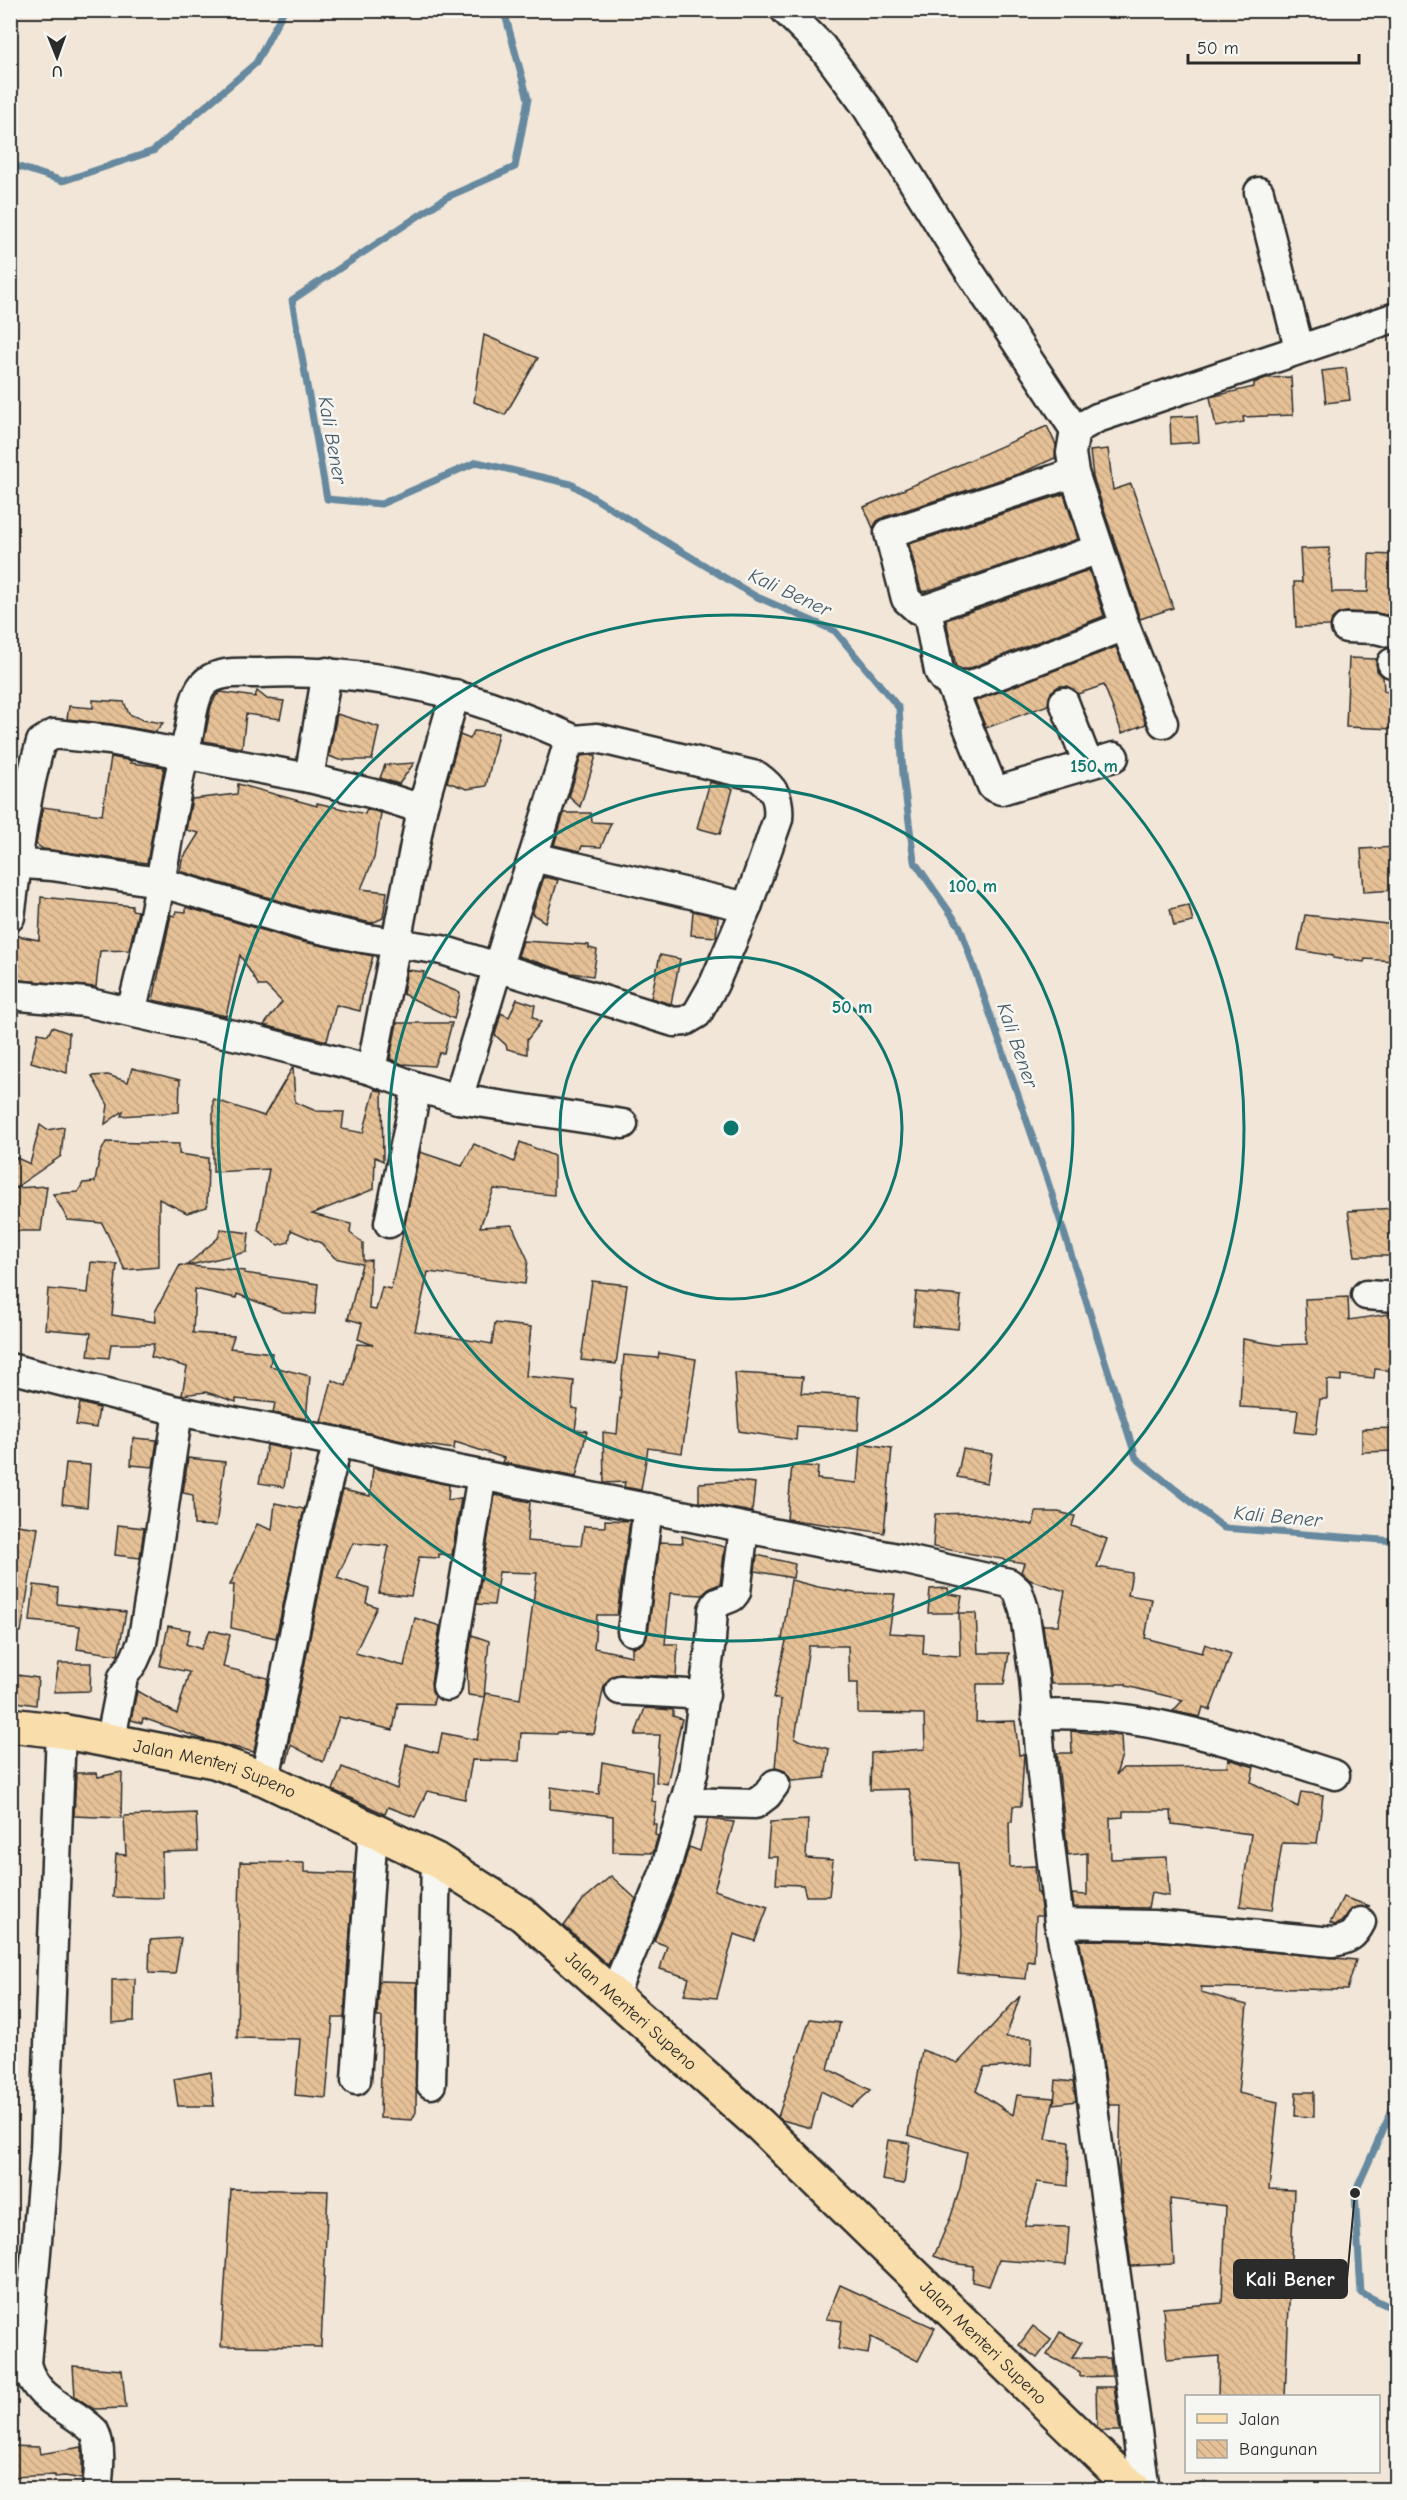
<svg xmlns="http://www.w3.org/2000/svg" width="1407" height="2500" viewBox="0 0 1407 2500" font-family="'Comic Neue',sans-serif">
<defs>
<pattern id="building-back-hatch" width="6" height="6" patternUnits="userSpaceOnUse" patternTransform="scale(1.5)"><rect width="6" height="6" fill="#e6c197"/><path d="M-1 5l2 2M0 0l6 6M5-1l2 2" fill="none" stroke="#c5a682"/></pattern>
</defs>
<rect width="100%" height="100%" fill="#f1e6d7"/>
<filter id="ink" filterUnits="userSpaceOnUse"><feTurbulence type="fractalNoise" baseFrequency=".0167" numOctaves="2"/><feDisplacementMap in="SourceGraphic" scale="12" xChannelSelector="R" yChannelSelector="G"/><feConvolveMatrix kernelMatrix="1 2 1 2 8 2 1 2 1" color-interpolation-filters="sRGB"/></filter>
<g filter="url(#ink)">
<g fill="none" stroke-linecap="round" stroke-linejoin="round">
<g stroke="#66899f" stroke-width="7">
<path d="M497 10 506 18 528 99 515 167 447 197 292 300 327 499 381 504 477 462 571 484 755 596 835 631 899 708 903 775 914 861 960 927 1047 1179 1136 1458 1224 1528 1396 1541"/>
<path d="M10 164 63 181 153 151 256 63 284 10"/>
<path d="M1396 2101 1355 2193 1361 2293 1396 2310"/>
</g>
</g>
<g fill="url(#building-back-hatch)" stroke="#2b2b2b" stroke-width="1.5">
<path d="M484 335 538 358 505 415 474 402Z"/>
<path d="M1346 368 1350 400 1326 403 1322 371Z"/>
<path d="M1291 377 1293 415 1243 417 1244 422 1216 427 1210 397 1254 387V383L1266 378Z"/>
<path d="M1197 416 1199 442 1171 444 1170 417Z"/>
<path d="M1047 426 1056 445 1055 458 1021 473 884 517 877 521 873 528 864 507Z"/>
<path d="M1108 449 1113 490 1131 484 1173 608 1140 619 1093 477 1090 451Z"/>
<path d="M1064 494 1078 539 924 592 921 590 909 544Z"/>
<path d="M1329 548 1332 592H1368L1369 554 1395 555 1394 591H1396V617L1377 613 1347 612 1338 614 1332 619 1330 626 1296 627 1294 582H1302L1300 549Z"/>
<path d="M1089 570 1104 616 968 669H959L956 667 946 620Z"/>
<path d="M1116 647 1146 724 1122 733 1104 685 1078 694 1067 686H1059L1051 692 1048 705 986 728 975 701Z"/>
<path d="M1349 658 1376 659 1377 671 1383 677 1384 691 1396 692V729L1346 727Z"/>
<path d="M257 691 267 699 284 701 280 719 246 714 242 748 204 741 211 706 216 696 221 692 255 697Z"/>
<path d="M93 700 124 702 129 714 143 720 163 723 155 732 112 724 67 719 69 706 93 708Z"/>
<path d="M337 714 379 727 372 760H339L329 756Z"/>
<path d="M474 731 498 733 486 786 467 789 447 782 460 735 470 739Z"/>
<path d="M590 755 596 756 580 807 569 797 581 756Z"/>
<path d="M111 757 132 761 130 763 164 767 147 863 43 849 36 844 43 807 102 815Z"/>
<path d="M414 763 399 784 380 778 385 765Z"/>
<path d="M710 782 733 789 720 834 697 828Z"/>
<path d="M238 784 317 806V803L365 814 367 809 381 813 374 858 361 889 387 892 383 918 372 923 307 909 180 871 182 860 199 833 186 830 192 799 237 794Z"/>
<path d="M564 813H591L592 822 611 823 601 847 582 846 580 851 554 845Z"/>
<path d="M1396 847V890L1364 892 1361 849Z"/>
<path d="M544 877 558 880 545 922 532 914Z"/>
<path d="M41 897 132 906V910L138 911 129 950 100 951 96 987 10 979 13 935 39 940Z"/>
<path d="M1189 905 1193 922 1174 926 1170 909Z"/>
<path d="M186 907 298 941 373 956 363 992 360 1011 336 1005 327 1041 264 1025 282 1002 266 986H259L240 955 226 1016 153 1000 171 915 175 916 176 911 186 912Z"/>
<path d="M693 911 718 917 716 937 691 935Z"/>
<path d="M1305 915 1396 925 1394 961 1365 959 1364 962 1333 958V956L1298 950Z"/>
<path d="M523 941 589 945V948L597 950 593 976 571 973 518 956Z"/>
<path d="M660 955 680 959 671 1004 651 998Z"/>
<path d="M407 970 424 972 423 977 460 993 454 1019 403 994Z"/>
<path d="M517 999 535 1005 533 1017 541 1022 527 1040V1054L507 1049 506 1045 495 1035 501 1013 509 1017Z"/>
<path d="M397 1023H452L444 1053H439L434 1066 402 1064 390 1059Z"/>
<path d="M52 1027 69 1033 67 1073 31 1062 38 1033 48 1035Z"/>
<path d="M293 1067 295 1102 316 1111 344 1112 342 1129 363 1133 375 1089 382 1092 383 1161 375 1157 374 1189 312 1214 351 1224 350 1233 363 1243V1261L371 1260 369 1309 376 1310 382 1287 391 1289 420 1152 462 1166 474 1144 514 1162 520 1142 554 1156V1195L494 1189 480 1227 512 1225 528 1260 525 1284 428 1272 415 1331 492 1344 495 1323 531 1327 526 1376 574 1381 572 1408 578 1409 575 1430 587 1431 576 1477 502 1462 504 1458 455 1442 454 1449 411 1443 321 1422 332 1380 346 1386 357 1344 373 1345 358 1339 362 1323 348 1319 362 1264 335 1258 321 1243 291 1230 289 1242 278 1245 258 1230 269 1169 213 1172V1099L264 1116Z"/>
<path d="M132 1068 180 1080 179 1112 121 1116 123 1111 105 1124 108 1105 92 1076 108 1075 128 1082Z"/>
<path d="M40 1125 47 1130 64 1127 61 1156 15 1188 47 1186 41 1231H10V1155L30 1164Z"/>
<path d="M106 1142 179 1144V1154L208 1158 207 1207 187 1213 159 1199V1267L125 1270 102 1223 68 1220 53 1194 78 1192 83 1183 95 1182 100 1154Z"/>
<path d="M1394 1208V1256H1355L1348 1211Z"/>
<path d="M221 1229 249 1233 247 1252 186 1266 218 1238Z"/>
<path d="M91 1262 117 1264 112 1315 156 1322 155 1312 180 1265 245 1271 244 1273 318 1284 315 1314 283 1312 237 1294 236 1298 195 1289 193 1333 234 1336 230 1348 272 1353 270 1366 310 1376 306 1419 273 1413 275 1403 236 1399V1402L206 1392 182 1395 187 1367 151 1357 154 1344H111L109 1358 88 1356 91 1333 45 1329 48 1289 88 1293Z"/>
<path d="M592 1281 627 1285 616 1364 581 1360Z"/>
<path d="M916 1292 961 1296 958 1329 913 1325Z"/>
<path d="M1348 1297 1349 1320 1396 1313V1371L1375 1369 1374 1378 1341 1375V1381L1327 1380V1399H1320L1316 1434 1295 1432 1298 1410 1240 1407 1243 1339 1278 1345 1307 1344 1305 1299Z"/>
<path d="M659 1353 696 1359 682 1453 648 1448 641 1490 624 1487 625 1482 604 1483 603 1432 617 1434 624 1355 658 1358Z"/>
<path d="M735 1373 803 1377 801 1393 860 1396 858 1430 797 1426 796 1440 739 1431Z"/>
<path d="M80 1403 99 1408 96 1428 76 1425Z"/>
<path d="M1396 1428V1451L1362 1452V1429Z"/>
<path d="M133 1438 157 1440 153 1467 131 1465Z"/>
<path d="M860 1443 892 1448 884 1533 787 1519 792 1465 818 1467 817 1479 857 1483Z"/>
<path d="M267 1445 290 1450 284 1487 259 1483Z"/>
<path d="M963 1449 992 1454 987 1483 957 1477Z"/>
<path d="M188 1458 225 1462 216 1526 194 1525 193 1495 183 1493Z"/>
<path d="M66 1463 90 1465 87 1507 62 1504Z"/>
<path d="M373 1468 449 1485 448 1500 461 1498 452 1555 439 1554V1558L419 1557 411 1596 379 1593 389 1546 353 1543 337 1578 369 1589 366 1603 377 1607 355 1653 404 1666 415 1618 440 1626 431 1683 435 1696 433 1704 398 1703 393 1730 339 1717 323 1762 291 1745 287 1762H285L329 1543 343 1490 370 1496Z"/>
<path d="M735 1481 755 1483 752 1512 699 1502V1483Z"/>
<path d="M495 1495 530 1502 527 1541 581 1545 584 1526 605 1527V1520L630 1521 617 1615H597L594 1648 632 1656V1647L639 1646 645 1641 648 1633 660 1542 683 1543 682 1536 725 1547 720 1584 710 1588 702 1595 670 1593 665 1644H678L676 1677 621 1674 612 1676 604 1686 594 1734 558 1732 557 1734 521 1733 519 1761 472 1760 465 1799 427 1791 415 1817 388 1807 385 1814 333 1790 342 1767 397 1789 406 1745 438 1753 442 1733 477 1740 486 1693 520 1699 537 1573 499 1572 494 1605 477 1604Z"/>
<path d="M275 1503 304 1509 276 1638 231 1628 234 1585H230L257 1524 272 1530Z"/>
<path d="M1036 1512H1058L1075 1516 1072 1526 1107 1539 1097 1567 1132 1573 1128 1595 1152 1599 1145 1638 1202 1653 1205 1644 1231 1654 1210 1710 1203 1707 1200 1717 1173 1711 1183 1700 1126 1686V1684H1051L1043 1625H1058L1065 1591 1030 1580 1021 1572 1024 1563 933 1547 935 1514 974 1513 1033 1525Z"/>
<path d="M10 1524 38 1528 21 1632 10 1631Z"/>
<path d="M118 1525 144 1528 140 1558 115 1555Z"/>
<path d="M757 1555 795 1564 793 1578 755 1571Z"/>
<path d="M791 1580 818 1587 855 1593 895 1594 889 1633 924 1635 923 1654 960 1656 959 1613H928L930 1589 948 1588 949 1594 962 1596 959 1613H976L978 1653H1009L1004 1684H977L976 1722 1015 1721 1019 1755 1024 1754 1021 1806H1013L1012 1822H1009L1010 1867 1035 1866 1037 1893H1039L1042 1916H1036L1034 1962 1028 1961 1026 1979 958 1973 962 1935 958 1863 916 1860 915 1818 909 1789 870 1790 871 1753 925 1749 924 1714 858 1713V1683H849L848 1646H809L795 1739 829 1749 825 1778 792 1781 785 1771 775 1768 781 1700 773 1698 786 1641 782 1640Z"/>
<path d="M34 1585 58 1588 57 1604 126 1612 118 1655 77 1649 80 1626 30 1621Z"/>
<path d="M168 1626 190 1630 186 1644 201 1649 210 1630 230 1635 223 1667 268 1678 254 1752 208 1741 143 1718 142 1723 131 1720 137 1691 177 1714 189 1672 160 1666Z"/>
<path d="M472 1635 489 1641 484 1697 468 1695 467 1666Z"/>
<path d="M59 1663H91L90 1691 54 1692Z"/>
<path d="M10 1674 38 1678 36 1705 10 1701Z"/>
<path d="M645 1708 673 1710V1716L682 1719 667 1784 656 1782 660 1735H635Z"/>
<path d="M1071 1731 1121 1736 1122 1755 1116 1775 1123 1768 1227 1767 1228 1759 1254 1767 1251 1782 1298 1807 1301 1792 1323 1795 1317 1844 1282 1843 1272 1910 1240 1906 1251 1834 1172 1824 1171 1811H1123V1817L1110 1818 1111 1859 1167 1857 1169 1896 1151 1893 1148 1908 1074 1907 1072 1894 1087 1895V1853L1068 1855 1057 1753H1072Z"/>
<path d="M602 1762 652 1772V1801L656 1802 653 1824H656L655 1835 658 1836 653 1853 613 1852V1816L550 1809 551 1787 599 1794Z"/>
<path d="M122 1772 121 1818 74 1816 76 1773H97L98 1777Z"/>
<path d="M196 1813 198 1851 162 1852 163 1898 113 1897 116 1854 126 1855 124 1816Z"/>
<path d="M708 1819 734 1822 714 1890 768 1907 755 1941 734 1934 717 1998 684 1995 689 1978 660 1969 667 1946 654 1941 680 1877 689 1847 700 1851Z"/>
<path d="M808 1820 806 1858 833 1860 829 1896H806L803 1885 776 1884 778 1857H767L770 1822Z"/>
<path d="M240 1862 304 1863V1872L354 1874 344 2018H333L326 2098 295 2095 300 2039 237 2038Z"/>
<path d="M611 1876 636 1899 608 1965 564 1926 583 1900Z"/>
<path d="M1343 1897 1370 1906 1353 1908 1341 1922 1335 1925 1330 1923Z"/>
<path d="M181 1938 175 1974 149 1973 150 1940Z"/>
<path d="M1079 1940 1153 1941 1356 1960 1347 1990 1201 1987V1992L1247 2005 1238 2093 1278 2102 1269 2189 1294 2190 1285 2397H1218L1219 2356 1167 2360 1163 2308 1222 2303 1226 2206 1170 2199 1174 2264 1131 2266 1119 2171 1121 2105H1109L1101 2045Z"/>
<path d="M135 1979 134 2021 112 2023V1980Z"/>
<path d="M379 1981 417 1982 416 2112 412 2120 380 2118 382 2017H377Z"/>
<path d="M1020 1996 1006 2037 1032 2038 1031 2065 984 2068 976 2091 1013 2115 1017 2095 1054 2098 1046 2139 1069 2142 1068 2186 1037 2182 1025 2226 1069 2227 1066 2265 999 2260 989 2286 972 2282 973 2266 953 2263 934 2256 951 2216 960 2188 967 2152 908 2135 922 2050 958 2063Z"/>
<path d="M810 2019 840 2023 828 2069 871 2090 852 2107 821 2091 811 2128 782 2120 778 2117Z"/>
<path d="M211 2072 214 2106H178L174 2079Z"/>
<path d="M1056 2080 1073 2082 1076 2101 1054 2104Z"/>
<path d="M1296 2092H1314V2117L1295 2116Z"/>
<path d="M888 2140 910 2143 904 2184 882 2180Z"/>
<path d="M231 2189 328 2191 321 2347 221 2346Z"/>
<path d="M840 2285 935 2328 918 2361 871 2337 868 2354 838 2349 842 2321 826 2319Z"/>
<path d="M1033 2326 1051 2340 1037 2358 1019 2345Z"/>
<path d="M1060 2332 1081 2343 1072 2358H1110L1112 2376 1080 2377V2372L1047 2355Z"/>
<path d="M73 2366 122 2370 126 2408 94 2409 75 2396Z"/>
<path d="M1096 2387H1114L1120 2431H1101L1097 2427Z"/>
<path d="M10 2446 39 2447 40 2454 82 2447V2479L65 2476 55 2477V2475L10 2477Z"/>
</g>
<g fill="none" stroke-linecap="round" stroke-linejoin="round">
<defs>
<g id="minor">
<path d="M785 10 822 47 866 106 960 257 1075 430"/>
<path d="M1259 192 1299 348"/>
<path d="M1099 549 927 609 939 671C946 686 957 688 972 685L1125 626"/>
<path d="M927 609H917L906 599 889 533 1074 473"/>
<path d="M1346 628 1376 629 1396 634"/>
<path d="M1392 663H1396"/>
<path d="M951 685 992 786 1001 790 1114 757"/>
<path d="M1064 702 1088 764"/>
<path d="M1163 723 1125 626 1074 473 1071 453 1075 430 1097 418 1396 317"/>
<path d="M309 778 327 672"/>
<path d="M422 809 455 694"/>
<path d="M10 863 52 866 159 882 303 925 362 938 442 950 674 1022 685 1021 697 1014 714 984 747 907 778 819C780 798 774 788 757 776L597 738 575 740 567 747 533 857"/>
<path d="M10 917C18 858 24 798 41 742L54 734 110 740 309 778 378 795 422 809 371 1070"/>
<path d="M10 995 85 1002 256 1040 371 1070 417 1087 389 1223"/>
<path d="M131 1012C139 980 147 948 154 915 166 854 174 793 189 733 192 718 193 697 203 685 215 670 242 673 259 673 372 668 473 692 575 740"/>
<path d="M417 1087 458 1099 623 1124"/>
<path d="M458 1099 510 926 533 857 747 907"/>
<path d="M1366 1295 1396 1297"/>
<path d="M10 1368 178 1411 338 1442 441 1467 902 1559 1009 1583 1018 1591 1024 1609 1034 1677 1042 1775 1059 1923 1085 2048 1145 2490"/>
<path d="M632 1631 648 1508"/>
<path d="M447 1686 482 1475"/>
<path d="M620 1690 705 1695"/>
<path d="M1036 1715C1139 1709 1238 1744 1335 1775"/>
<path d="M61 1731 45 2151 26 2364C37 2403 69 2406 94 2431 102 2446 99 2472 97 2490"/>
<path d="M113 1742 114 1723 123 1677 134 1661 142 1643 155 1567 178 1411"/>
<path d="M265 1779 313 1539 338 1442"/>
<path d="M684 1802 755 1804 767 1795 775 1784"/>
<path d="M1059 1923 1154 1925 1332 1942C1348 1940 1354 1936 1361 1922"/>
<path d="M614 1994 665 1871 693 1773 711 1640 713 1610 717 1603 732 1597 736 1592 744 1528"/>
<path d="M356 2080 373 1830"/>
<path d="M431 2084 436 1860"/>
</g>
<g id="major">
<path id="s1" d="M10 1725 61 1731 214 1761 265 1779 436 1860 523 1915 760 2125 1135 2490"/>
</g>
</defs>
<use href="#minor" stroke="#2b2b2b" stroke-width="33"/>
<use href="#major" stroke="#2b2b2b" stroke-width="38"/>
<use href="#minor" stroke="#f6f6f2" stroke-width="28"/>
<use href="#major" stroke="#f9deab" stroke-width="33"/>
</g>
</g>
<g fill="none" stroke="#0f766e" stroke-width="3">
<circle cx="731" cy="1128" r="171"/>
<circle cx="731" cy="1128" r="342"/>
<circle cx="731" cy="1128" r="513"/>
</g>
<g text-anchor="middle" stroke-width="5" stroke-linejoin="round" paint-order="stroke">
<g font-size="18" fill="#2b2b2b" stroke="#f6f6f2">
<text dy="6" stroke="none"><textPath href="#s1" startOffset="210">Jalan Menteri Supeno</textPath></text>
<text dy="6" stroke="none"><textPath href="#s1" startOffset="698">Jalan Menteri Supeno</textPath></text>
<text dy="6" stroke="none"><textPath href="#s1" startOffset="1182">Jalan Menteri Supeno</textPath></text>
</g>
<g font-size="20" font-style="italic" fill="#485a65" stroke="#f6f6f2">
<text transform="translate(333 440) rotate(80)" y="7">Kali Bener</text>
<text transform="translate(790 592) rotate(25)" y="7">Kali Bener</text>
<text transform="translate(1018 1045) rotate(71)" y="7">Kali Bener</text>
<text transform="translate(1278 1516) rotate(5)" y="7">Kali Bener</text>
</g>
</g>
<circle cx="731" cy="1128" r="9" fill="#0f766e" stroke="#f6f6f2" stroke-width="3"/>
<g font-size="18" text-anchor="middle" font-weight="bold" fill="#0f766e" stroke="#f6f6f2" stroke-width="5" stroke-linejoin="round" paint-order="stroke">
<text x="1094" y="772">150 m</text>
<text x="973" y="892">100 m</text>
<text x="852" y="1013">50 m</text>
</g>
<path fill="none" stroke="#2b2b2b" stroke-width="2" d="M1355 2193L1347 2279"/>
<circle fill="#2b2b2b" stroke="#f6f6f2" stroke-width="2" cx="1355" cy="2193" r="6"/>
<rect fill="#2b2b2b" stroke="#2b2b2b" stroke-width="2" x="1234" y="2260" width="113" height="38" rx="6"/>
<g font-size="20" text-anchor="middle" font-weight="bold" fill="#fff">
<text x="1290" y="2286">Kali Bener</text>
</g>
<rect width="1407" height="2500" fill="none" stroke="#f6f6f2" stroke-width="36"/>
<rect x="18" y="18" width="1371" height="2464" fill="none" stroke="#2b2b2b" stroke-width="2" filter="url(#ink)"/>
<rect x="1185" y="2395" width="195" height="78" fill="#f6f6f2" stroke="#a5a5a2" stroke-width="1.5"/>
<rect x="1197" y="2414" width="30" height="9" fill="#f9deab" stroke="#a5a5a2" stroke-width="1.5"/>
<text x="1239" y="2425" font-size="18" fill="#2b2b2b">Jalan</text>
<rect x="1197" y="2440" width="30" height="18" fill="url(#building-back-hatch)" stroke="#a5a5a2" stroke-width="1.5"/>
<text x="1239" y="2455" font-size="18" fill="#2b2b2b">Bangunan</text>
<g transform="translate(57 57) rotate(179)" stroke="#f6f6f2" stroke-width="4.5" paint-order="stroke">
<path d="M0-4.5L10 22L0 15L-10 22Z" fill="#2b2b2b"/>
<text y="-9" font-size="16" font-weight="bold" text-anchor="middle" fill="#2b2b2b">U</text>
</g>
<path d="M1188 54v9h171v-9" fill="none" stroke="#2b2b2b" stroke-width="3"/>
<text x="1197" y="54" font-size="18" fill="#2b2b2b" stroke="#f6f6f2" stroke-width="4.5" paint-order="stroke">50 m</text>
</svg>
